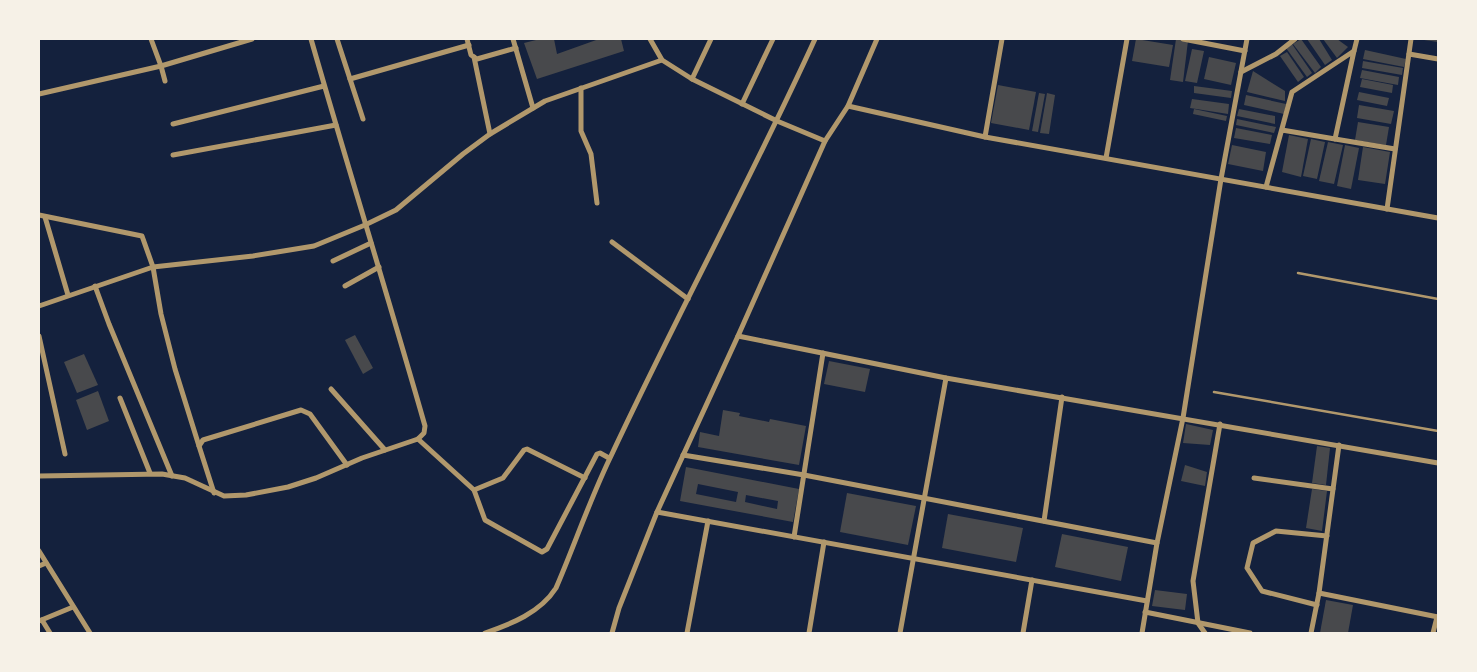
<svg xmlns="http://www.w3.org/2000/svg" width="1477" height="672" viewBox="0 0 1477 672" font-family="'Alegreya Sans',sans-serif">
<rect width="100%" height="100%" fill="#14213d"/>
<g fill="#48494c" fill-rule="evenodd">
<path d="M540 39H554L557 54 599 39H621L624 51 537 79 524 43Z"/>
<path d="M1136 39 1173 45 1169 67 1132 61Z"/>
<path d="M1176 39 1188 41 1183 82 1170 80Z"/>
<path d="M1301 39 1321 67 1315 73 1293 44Z"/>
<path d="M1307 39H1319L1332 60 1325 65Z"/>
<path d="M1323 39H1337L1348 47 1337 58Z"/>
<path d="M1424 39H1438V42L1424 40Z"/>
<path d="M1292 44 1312 73 1307 77 1286 48Z"/>
<path d="M1192 49 1204 51 1197 83 1185 81Z"/>
<path d="M1365 50 1406 59 1404 67 1363 59Z"/>
<path d="M1287 52 1304 77 1298 82 1280 56Z"/>
<path d="M1209 57 1236 63 1231 85 1204 79Z"/>
<path d="M1363 61 1403 68 1402 75 1362 68Z"/>
<path d="M1362 70 1399 77 1398 85 1360 78Z"/>
<path d="M1253 71 1285 91V101L1247 92Z"/>
<path d="M1362 79 1393 85 1392 93 1360 87Z"/>
<path d="M998 85 1036 92 1029 130 991 123Z"/>
<path d="M1194 86 1232 91 1231 98 1194 93Z"/>
<path d="M1359 92 1389 98 1387 106 1357 100Z"/>
<path d="M1039 93 1045 94 1038 132 1032 131Z"/>
<path d="M1047 93 1055 95 1049 134 1040 133Z"/>
<path d="M1246 95 1286 104 1284 114 1244 105Z"/>
<path d="M1192 99 1229 104 1228 114 1190 108Z"/>
<path d="M1359 105 1394 111 1391 124 1357 118Z"/>
<path d="M1194 109 1227 116 1226 121 1193 114Z"/>
<path d="M1239 109 1275 116V124L1237 116Z"/>
<path d="M1237 119 1276 127 1274 133 1236 125Z"/>
<path d="M1358 122 1389 127 1386 145 1355 140Z"/>
<path d="M1236 128 1272 135 1270 144 1234 138Z"/>
<path d="M1289 135 1308 139 1301 177 1282 172Z"/>
<path d="M1311 139 1325 142 1317 179 1303 176Z"/>
<path d="M1328 142 1343 145 1334 184 1319 181Z"/>
<path d="M1232 145 1266 152 1263 171 1228 164Z"/>
<path d="M1345 145 1359 148 1351 189 1337 186Z"/>
<path d="M1363 147 1390 152 1385 184 1358 180Z"/>
<path d="M355 335 373 368 363 374 345 340Z"/>
<path d="M84 354 98 385 77 393 64 362Z"/>
<path d="M829 361 870 369 865 392 824 384Z"/>
<path d="M98 391 109 421 87 430 76 400Z"/>
<path d="M723 410 740 413 739 416 769 422 770 419 806 426 799 465 698 447 700 432 719 436Z"/>
<path d="M1186 424 1213 430 1210 445 1183 443Z"/>
<path d="M1317 446 1330 448 1326 485 1312 483Z"/>
<path d="M1185 465 1207 472 1205 486 1181 481Z"/>
<path d="M686 467 799 489 793 522 680 501ZM698 484 738 492 736 502 696 494ZM746 495 778 501 777 509 745 502Z"/>
<path d="M1312 489 1327 491 1322 531 1306 528Z"/>
<path d="M847 493 916 506 908 545 840 532Z"/>
<path d="M948 514 1023 528 1016 562 942 548Z"/>
<path d="M1062 534 1128 547 1121 581 1055 567Z"/>
<path d="M1155 590 1187 594 1185 610 1152 606Z"/>
<path d="M1326 600 1353 605 1348 633H1320Z"/>
</g>
<g fill="none" stroke-linecap="round" stroke-linejoin="round">
<g stroke="#b1986c" stroke-width="2.5">
<path d="M1298 273 1438 299"/>
<path d="M1214 392 1438 431"/>
</g>
<g stroke="#b1986c" stroke-width="5">
<path d="M151 39 161 66 165 81"/>
<path d="M337 39 363 119"/>
<path d="M467 39 471 55 477 59 516 48"/>
<path d="M513 39 533 108"/>
<path d="M650 39 662 60 692 79 777 121 825 141"/>
<path d="M1183 39 1245 51"/>
<path d="M1354 51 1357 39"/>
<path d="M1409 54 1438 59"/>
<path d="M474 57 490 134"/>
<path d="M1241 72 1276 54 1295 39"/>
<path d="M350 79 469 45"/>
<path d="M692 79 711 39"/>
<path d="M581 88V131L591 154 597 203"/>
<path d="M39 94 161 66 252 39"/>
<path d="M742 104 773 39"/>
<path d="M848 106 985 137 1438 218"/>
<path d="M173 124 324 86"/>
<path d="M985 137 1002 39"/>
<path d="M1335 139 1395 149"/>
<path d="M173 155 336 125"/>
<path d="M1106 158 1127 39"/>
<path d="M1266 187C1275 155 1283 124 1292 92L1354 51 1335 139 1282 130"/>
<path d="M1387 209 1411 39"/>
<path d="M39 215 142 236 153 267 161 314 175 369 199 446"/>
<path d="M45 217 68 295"/>
<path d="M612 242 688 299"/>
<path d="M333 261 371 243"/>
<path d="M95 286 109 324 172 476"/>
<path d="M345 286 379 267"/>
<path d="M39 306 153 267 253 256 314 246 365 225 396 210 463 154 490 134 545 101 662 60"/>
<path d="M39 336 65 454"/>
<path d="M738 336 946 378 1438 463"/>
<path d="M331 389 385 450"/>
<path d="M120 398 150 473"/>
<path d="M418 439 474 490 485 520 542 552 547 549 597 454 600 453 609 458"/>
<path d="M683 455 804 475 1157 543"/>
<path d="M39 476 162 474 185 478 224 496 246 495 288 487 316 478 362 458 418 439 424 433 425 426C388 296 348 168 311 39"/>
<path d="M1254 478 1333 489"/>
<path d="M474 490 503 478 524 450 527 449 585 478"/>
<path d="M214 493 199 446 203 440 301 410 310 414 347 465"/>
<path d="M657 512 1147 601"/>
<path d="M1044 521 1062 397"/>
<path d="M794 537 823 353"/>
<path d="M39 551 90 633"/>
<path d="M39 566 46 563"/>
<path d="M1319 593 1438 617"/>
<path d="M1317 605 1262 591 1247 568 1253 543 1276 531 1327 536"/>
<path d="M1145 612 1250 633"/>
<path d="M42 620 50 633"/>
<path d="M39 621 73 607"/>
<path d="M485 633C511 624 540 613 556 588 575 544 590 499 611 456 677 315 751 179 815 39"/>
<path d="M612 633 619 608 657 512 738 336 825 141 848 106 877 39"/>
<path d="M687 633 708 521"/>
<path d="M809 633 824 542"/>
<path d="M900 633 946 378"/>
<path d="M1023 633 1032 580"/>
<path d="M1142 633 1157 543 1183 418 1221 179 1247 39"/>
<path d="M1205 633 1198 623 1193 581 1220 424"/>
<path d="M1311 633 1319 593 1339 445"/>
<path d="M1433 633 1437 617"/>
</g>
</g>
<rect width="1477" height="672" fill="none" stroke="#f6f1e7" stroke-width="80"/>
</svg>
